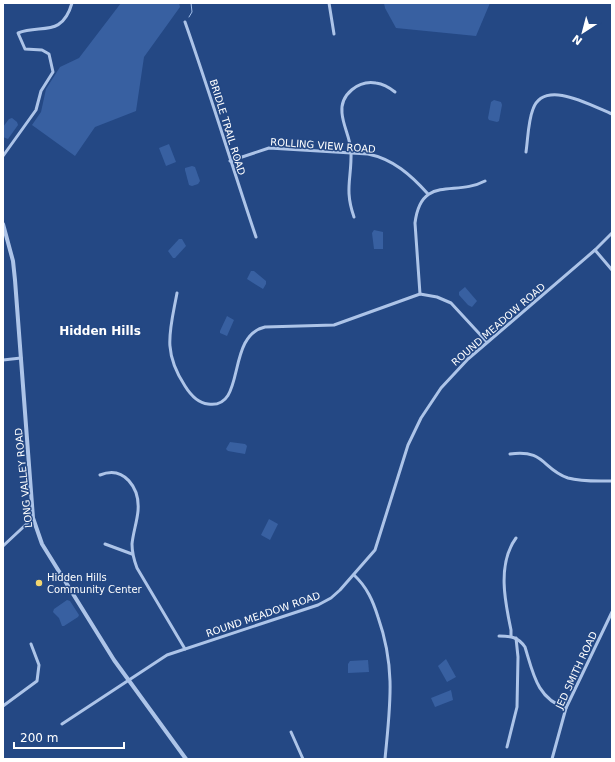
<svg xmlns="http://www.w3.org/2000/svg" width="615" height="762" viewBox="0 0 615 762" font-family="'DejaVu Sans',sans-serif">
<rect width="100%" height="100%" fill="#244884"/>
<g fill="#3860a1">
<path d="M121 3H179L180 7 144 57 136 111 95 127 75 156 32 125 41 112 46 89 60 67 79 58Z"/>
<path d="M384 3H490L476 36 396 28 385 8Z"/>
<path d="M494 100 501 102 502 105 499 121 497 122 489 120 488 118 491 102Z"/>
<path d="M12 118 17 122 18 125 8 139 3 137V127L9 119Z"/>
<path d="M169 144 176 162 166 166 159 148Z"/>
<path d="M192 166 195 167 200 181 198 184 192 186 189 185 185 170V168Z"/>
<path d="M374 230 383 232V249H374L372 233Z"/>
<path d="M179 239H182L186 246 175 258H173L168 251Z"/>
<path d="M251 271H254L266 281V284L263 289 247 279Z"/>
<path d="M465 287 477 301 472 307 468 305 459 295V292Z"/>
<path d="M227 316 234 320 227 336 220 333V331Z"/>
<path d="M230 442 245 444 247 446 245 454 228 451 226 449Z"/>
<path d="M269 519 278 524 270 540 261 535Z"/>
<path d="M67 600 70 601 79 615 78 617 64 626H62L59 618 53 612 54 609Z"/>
<path d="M446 659 456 677 447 682 438 666Z"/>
<path d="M368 660 369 672 348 673V664L350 661Z"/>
<path d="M451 690 453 700 435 707 431 698Z"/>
</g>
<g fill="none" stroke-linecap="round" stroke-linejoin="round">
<path stroke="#a1bee9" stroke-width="1" d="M189 17 192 12 191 3"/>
<g stroke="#adc4e8" stroke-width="3">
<path d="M329 3 334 34"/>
<path d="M185 22C210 93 232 166 256 237"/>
<path d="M526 152C528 138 528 122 533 109 544 78 592 106 612 114"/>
<path d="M3 156 36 110 41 91 53 72 49 54 42 50 25 49 18 33C41 24 62 38 72 3"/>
<path d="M230 161 269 148 368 154C393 159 411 175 428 194"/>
<path d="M354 217C344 189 352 178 351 151 350 137 343 126 342 113 340 94 359 80 376 83 383 84 390 88 395 92"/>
<path d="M595 250 612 270"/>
<path d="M177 293C170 331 162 351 185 386 190 394 197 403 208 404 247 410 225 336 265 327L334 325 420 294 437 297 451 303 487 342"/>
<path d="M420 294 415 223C421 174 455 197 485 181"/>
<path d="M3 360 21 358"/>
<path d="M510 454C545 449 542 469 568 478 582 482 598 481 612 481"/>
<path d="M100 475C124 465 140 488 138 511 137 522 133 533 132 544 132 553 134 560 137 568L185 649"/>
<path d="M105 544 132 554"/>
<path d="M3 546 33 518"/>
<path d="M354 575C367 587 373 601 378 617 396 668 390 706 385 759"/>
<path d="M499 636C511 636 518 637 525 647 533 673 537 699 566 708"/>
<path d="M511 636V630C505 602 497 564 516 538"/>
<path d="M3 706 37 681 39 665 31 644"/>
<path d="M62 724 167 655 318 605 331 598 340 590 375 550 408 445 421 418 441 388 468 359 595 250 612 233"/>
<path d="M291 732 303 759"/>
<path d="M507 747 517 707 518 657 516 638"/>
<path d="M552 759 566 708 612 612"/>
</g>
<path stroke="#adc4e8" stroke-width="4" d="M3 224 13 261 15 280 33 518 42 544 114 660 186 759"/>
</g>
<circle fill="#f3d670" stroke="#244884" stroke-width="1.5" cx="39" cy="583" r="4"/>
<g text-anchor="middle" stroke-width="3" stroke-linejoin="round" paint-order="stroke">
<g font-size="10" fill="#fff" stroke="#244884">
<text transform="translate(228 127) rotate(73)" y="4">BRIDLE TRAIL ROAD</text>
<text transform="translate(323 145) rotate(4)" y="4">ROLLING VIEW ROAD</text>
<text transform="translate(498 324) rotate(-41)" y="4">ROUND MEADOW ROAD</text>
<text transform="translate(23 478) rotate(-96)" y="4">LONG VALLEY ROAD</text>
<text transform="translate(263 614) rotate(-19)" y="4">ROUND MEADOW ROAD</text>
<text transform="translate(576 670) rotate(-65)" y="4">JED SMITH ROAD</text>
</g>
<g font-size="10" fill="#fff" stroke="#244884" text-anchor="start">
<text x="47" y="581">Hidden Hills<tspan x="47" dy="12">Community Center</tspan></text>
</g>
<g font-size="12" font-weight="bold" fill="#fff" stroke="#244884">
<text x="100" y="335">Hidden Hills</text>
</g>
</g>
<rect width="615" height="762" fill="none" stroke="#ffffff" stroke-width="8"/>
<g transform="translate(583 32) rotate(216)" stroke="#244884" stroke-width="3" paint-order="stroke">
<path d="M0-3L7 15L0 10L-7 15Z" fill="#ffffff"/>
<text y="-6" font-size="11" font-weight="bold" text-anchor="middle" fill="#ffffff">N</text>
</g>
<path d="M14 742v6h110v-6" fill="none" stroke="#ffffff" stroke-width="2"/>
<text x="20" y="742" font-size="12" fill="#ffffff" stroke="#244884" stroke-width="3" paint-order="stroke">200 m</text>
</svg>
